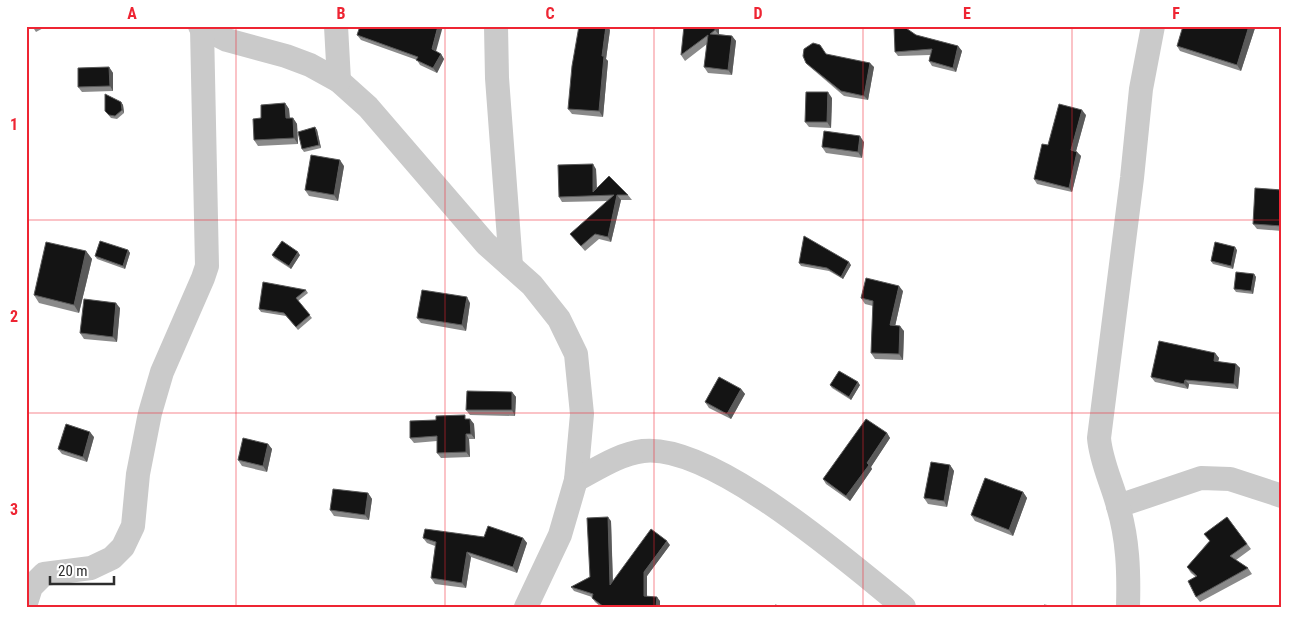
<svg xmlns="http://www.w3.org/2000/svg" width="1308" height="633" viewBox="0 0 1308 633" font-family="'Roboto Condensed',sans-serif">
<rect width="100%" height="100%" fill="#fff"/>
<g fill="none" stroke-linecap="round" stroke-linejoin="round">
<g stroke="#cacaca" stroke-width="24">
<path d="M200 26 227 40 286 56 310 65 339 81 368 107 486 244 532 285 559 319 576 354 582 414 576 480 560 535 526 607"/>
<path d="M336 26 339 81"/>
<path d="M496 26 497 78 511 266"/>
<path d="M576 480C597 469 619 454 643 451 713 443 849 563 904 607"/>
<path d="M1118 506 1201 478 1230 479 1282 496"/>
<path d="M26 603 31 587 44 574 91 568 112 558 123 547 133 526 138 474 150 413 162 372 203 278 207 266 202 28"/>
<path d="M1128 607C1129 572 1128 539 1118 506 1112 483 1101 462 1099 438L1132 178 1141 89 1153 26"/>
</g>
</g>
<g fill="#8a8a8a">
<path d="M32 26H47L36 32Z"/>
<path d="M719 26V34L732 36 736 41 732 75 708 73 704 67 707 44 685 61 681 55Z"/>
<path d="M401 27 436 52 441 54 444 59 437 73 420 65 417 60 361 40 357 35Z"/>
<path d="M1255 28 1241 71 1180 51 1177 46Z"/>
<path d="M610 30 606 59 608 61 603 117 572 114 568 109Z"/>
<path d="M916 35 958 46 962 51 956 72 932 66 929 61 930 55 898 56 895 52Z"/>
<path d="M826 55 874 67 868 100 844 96 810 67 806 63Z"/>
<path d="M109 67 113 73V91L82 92 78 87Z"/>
<path d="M832 98 831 128 809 127 805 122Z"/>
<path d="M121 102 123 105 124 113 117 119 111 118 105 111Z"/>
<path d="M285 103 289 109 290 118H293L297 124 298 144 258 146 254 140 261 118Z"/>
<path d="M1086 115 1076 151 1081 156 1072 192 1037 184 1034 179 1048 145Z"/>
<path d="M315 127 317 130 321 148 304 152 302 149Z"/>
<path d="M864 142 862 158 826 153 822 147Z"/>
<path d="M344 166 338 201 309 196 305 190Z"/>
<path d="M596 169 597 189 628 195 632 200H621L611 242 599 239 585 251 570 234 608 201 562 202 559 197Z"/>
<path d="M1282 190V231L1257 229 1253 224Z"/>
<path d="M128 250 130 253 125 269 97 259 95 256Z"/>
<path d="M1237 250 1233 269 1213 264 1211 261Z"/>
<path d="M86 251 92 259 79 313 39 303 34 295Z"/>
<path d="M272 255H300L291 269 274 258Z"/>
<path d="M799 263 851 265 843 279 829 271 801 266Z"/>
<path d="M1254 274 1256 277 1253 294 1236 292 1234 289Z"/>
<path d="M306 290 308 293 298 301 312 318 298 330 286 316 261 312 259 309Z"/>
<path d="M903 291 895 326 904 331 903 360 875 359 871 353 873 306 865 304 861 298Z"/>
<path d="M470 303 466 331 421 323 417 318Z"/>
<path d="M120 308 117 342 84 339 80 333Z"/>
<path d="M1215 353 1219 358 1218 362 1236 364 1240 368 1238 389 1189 384 1188 389 1155 382 1151 377Z"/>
<path d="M830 385H860L851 400 832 388Z"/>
<path d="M741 389 745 394 731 419 709 408 705 402Z"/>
<path d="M512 392 516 397 515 416 470 415 466 410Z"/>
<path d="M468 419H470L474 424 475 439H469L470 457 441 458 437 453V441L414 443 410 438Z"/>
<path d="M887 433 890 438 871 467 872 469 850 501 826 484 823 479Z"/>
<path d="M94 437 87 462 62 454 58 449Z"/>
<path d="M268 444 272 449 267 472 242 466 238 460Z"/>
<path d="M950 465 954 471 947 507 928 504 924 498Z"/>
<path d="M1023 492 1027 498 1013 536 975 521 971 515Z"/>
<path d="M368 493 372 499 369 520 334 516 330 510Z"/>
<path d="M1227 517 1251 549 1236 560 1248 568 1252 574 1200 602 1196 597V577L1191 573 1187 567 1209 541Z"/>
<path d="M611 521 613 581 670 545 647 576V596L660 601V607H601L595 602 592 597 574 591 571 587 590 577Z"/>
<path d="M484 537 523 538 527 543 517 573 471 557 466 588 435 584 431 578 435 546 427 543 423 538Z"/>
</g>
<g fill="#5a5a5a">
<path d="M438 26H443L435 55 432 49Z"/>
<path d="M606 26H608L610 30 606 59 608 61 603 117 599 111 602 56Z"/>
<path d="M715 26H719V35L715 30Z"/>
<path d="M1249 26H1253L1255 28 1241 71 1237 65Z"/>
<path d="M732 36 736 41 732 75 728 70Z"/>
<path d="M958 46 962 51 956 72 953 68Z"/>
<path d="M441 54 444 59 437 73 433 68Z"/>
<path d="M870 63 874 67 868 100 864 96Z"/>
<path d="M109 67 113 73V91L110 86Z"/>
<path d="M828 92 832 98 831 128 827 122Z"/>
<path d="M121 102 123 105 124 113 122 110Z"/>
<path d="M285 103 289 109 290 124 286 118Z"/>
<path d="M1082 110 1086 115 1075 155 1071 150Z"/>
<path d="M293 118 297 124 298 144 294 138Z"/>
<path d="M315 127 317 130 321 148 319 145Z"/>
<path d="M860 136 864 142 862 158 858 152Z"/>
<path d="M1077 152 1081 156 1072 192 1069 188Z"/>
<path d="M340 160 344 166 338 201 334 195Z"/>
<path d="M593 164 596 169 597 196 593 192Z"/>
<path d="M617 195 621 200 611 242 608 237Z"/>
<path d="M1235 247 1237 250 1233 269 1231 266Z"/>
<path d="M128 250 130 253 125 269 123 266Z"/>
<path d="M86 251 92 259 79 313 74 305Z"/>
<path d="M298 252 300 255 291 269 289 266Z"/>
<path d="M849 262 851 265 843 279 841 277Z"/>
<path d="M1254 274 1256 277 1253 294 1251 291Z"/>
<path d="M899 286 903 291 894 331 890 325Z"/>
<path d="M467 297 470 303 466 331 462 325Z"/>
<path d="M116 303 120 308 117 342 113 337Z"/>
<path d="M900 326 904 331 903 360 899 354Z"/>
<path d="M1215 353 1219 358 1217 366 1214 361Z"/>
<path d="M1236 364 1240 368 1238 389 1234 384Z"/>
<path d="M1185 380 1189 384 1188 389 1184 384Z"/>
<path d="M858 382 860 385 851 400 849 397Z"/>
<path d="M741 389 745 394 731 419 727 414Z"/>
<path d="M512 392 516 397 515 416 512 410Z"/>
<path d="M470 419 474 424 475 439 471 434Z"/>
<path d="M90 432 94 437 87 462 83 457Z"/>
<path d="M887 433 890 438 871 467 872 469 850 501 846 496Z"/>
<path d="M466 434 469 439 470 457 466 452Z"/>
<path d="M268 444 272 449 267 472 263 466Z"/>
<path d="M950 465 954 471 947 507 944 501Z"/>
<path d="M1023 492 1027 498 1013 536 1009 530Z"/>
<path d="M368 493 372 499 369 520 365 515Z"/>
<path d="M608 517 611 521 613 589 610 585Z"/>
<path d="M523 538 527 543 517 573 513 567Z"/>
<path d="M667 541 670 545 647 576V600L644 596V572Z"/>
<path d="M467 552 471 557 466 588 462 583Z"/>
<path d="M657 597 660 601V607H656Z"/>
</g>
<g fill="#141414" stroke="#5a5a5a">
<path d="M360 26H398L401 27V26H438L432 49 441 54 433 68 416 60 418 57 357 35Z"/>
<path d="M579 26H606L602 56H604L599 111 568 109 572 66Z"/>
<path d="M684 26H715V30L710 34 732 36 728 70 704 67 708 35 681 55Z"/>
<path d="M894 26H903L916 35 958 46 953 68 929 61 932 49 895 52Z"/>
<path d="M1183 26H1249L1237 65 1177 46Z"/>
<path d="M813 43 820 45 826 54 870 63 864 96 841 91 806 63 803 56 804 49Z"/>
<path d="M109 67 110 86 78 87V68Z"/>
<path d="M806 92H828L827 122H805Z"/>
<path d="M105 94 121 102 122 110 115 116 109 115 105 111Z"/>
<path d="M285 103 286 118H293L294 138 254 140 253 119 261 118V105Z"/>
<path d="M1059 104 1082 110 1071 150 1077 152 1069 188 1034 179 1042 144 1048 145Z"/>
<path d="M315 127 319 145 302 149 298 132Z"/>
<path d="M824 131 860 136 858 152 822 147Z"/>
<path d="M311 155 340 160 334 195 305 190Z"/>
<path d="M593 164V192L609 176 628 195H617L608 237 595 234 581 246 570 234 614 195 559 197 558 165Z"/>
<path d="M1255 188 1282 190V226L1253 224Z"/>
<path d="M804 236 849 262 841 277 827 268 799 263Z"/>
<path d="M100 241 128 250 123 266 95 256Z"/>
<path d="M282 241 298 252 289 266 272 255Z"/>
<path d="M46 242 86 251 74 305 34 295Z"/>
<path d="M1215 242 1235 247 1231 266 1211 261Z"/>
<path d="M1236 272 1254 274 1251 291 1234 289Z"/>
<path d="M866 278 899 286 890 325 900 326 899 354 871 353 873 301 861 298Z"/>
<path d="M263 282 306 290 296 298 310 315 296 327 284 313 259 309Z"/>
<path d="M422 290 467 297 462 325 417 318Z"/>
<path d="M84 299 116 303 113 337 80 333Z"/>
<path d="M1159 341 1215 353 1214 361 1236 364 1234 384 1185 380 1184 384 1151 377Z"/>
<path d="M839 371 858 382 849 397 830 385Z"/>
<path d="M719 377 741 389 727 414 705 402Z"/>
<path d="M467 391 512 392V410H466Z"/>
<path d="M465 415V419H470L471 434H466V452L437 453V436L410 438V421L436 420V416Z"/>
<path d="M866 419 887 433 867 463 869 465 846 496 823 479Z"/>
<path d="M66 424 90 432 83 457 58 449Z"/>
<path d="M243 438 268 444 263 466 238 460Z"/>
<path d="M931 462 950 465 944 501 924 498Z"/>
<path d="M985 478 1023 492 1009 530 971 515Z"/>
<path d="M333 489 368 493 365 515 330 510Z"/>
<path d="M608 517 610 585 651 529 667 541 644 572V596L657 597 656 607H604L592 598 593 594 571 587 590 577 587 518Z"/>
<path d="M1227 517 1247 544 1230 556 1248 568 1196 597 1188 581 1197 576 1187 567 1210 541 1204 534Z"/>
<path d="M488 526 523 538 513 567 467 552 462 583 431 578 436 542 423 538 425 529 484 537Z"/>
<path d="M775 605 785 607H775Z"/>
<path d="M1044 605 1057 607H1044Z"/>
</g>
<path fill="none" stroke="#ee2533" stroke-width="1" stroke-opacity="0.55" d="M236 26V607M445 26V607M654 26V607M863 26V607M1072 26V607M26 220H1282M26 413H1282"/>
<rect width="1308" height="633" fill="none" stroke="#ffffff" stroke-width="55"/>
<path d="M50 576v8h64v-8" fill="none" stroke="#2d2d2d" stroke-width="2.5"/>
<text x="58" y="576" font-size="15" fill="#2d2d2d" stroke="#ffffff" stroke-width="4" paint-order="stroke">20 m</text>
<rect x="28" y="28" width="1252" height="578" fill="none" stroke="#ee2533" stroke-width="2"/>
<g font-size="16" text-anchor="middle" font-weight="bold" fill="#ee2533">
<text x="132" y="19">A</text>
<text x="341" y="19">B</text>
<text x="550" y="19">C</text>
<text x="758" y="19">D</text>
<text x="967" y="19">E</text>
<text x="1176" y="19">F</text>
<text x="14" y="130">1</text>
<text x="14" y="322">2</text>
<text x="14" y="515">3</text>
</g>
</svg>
